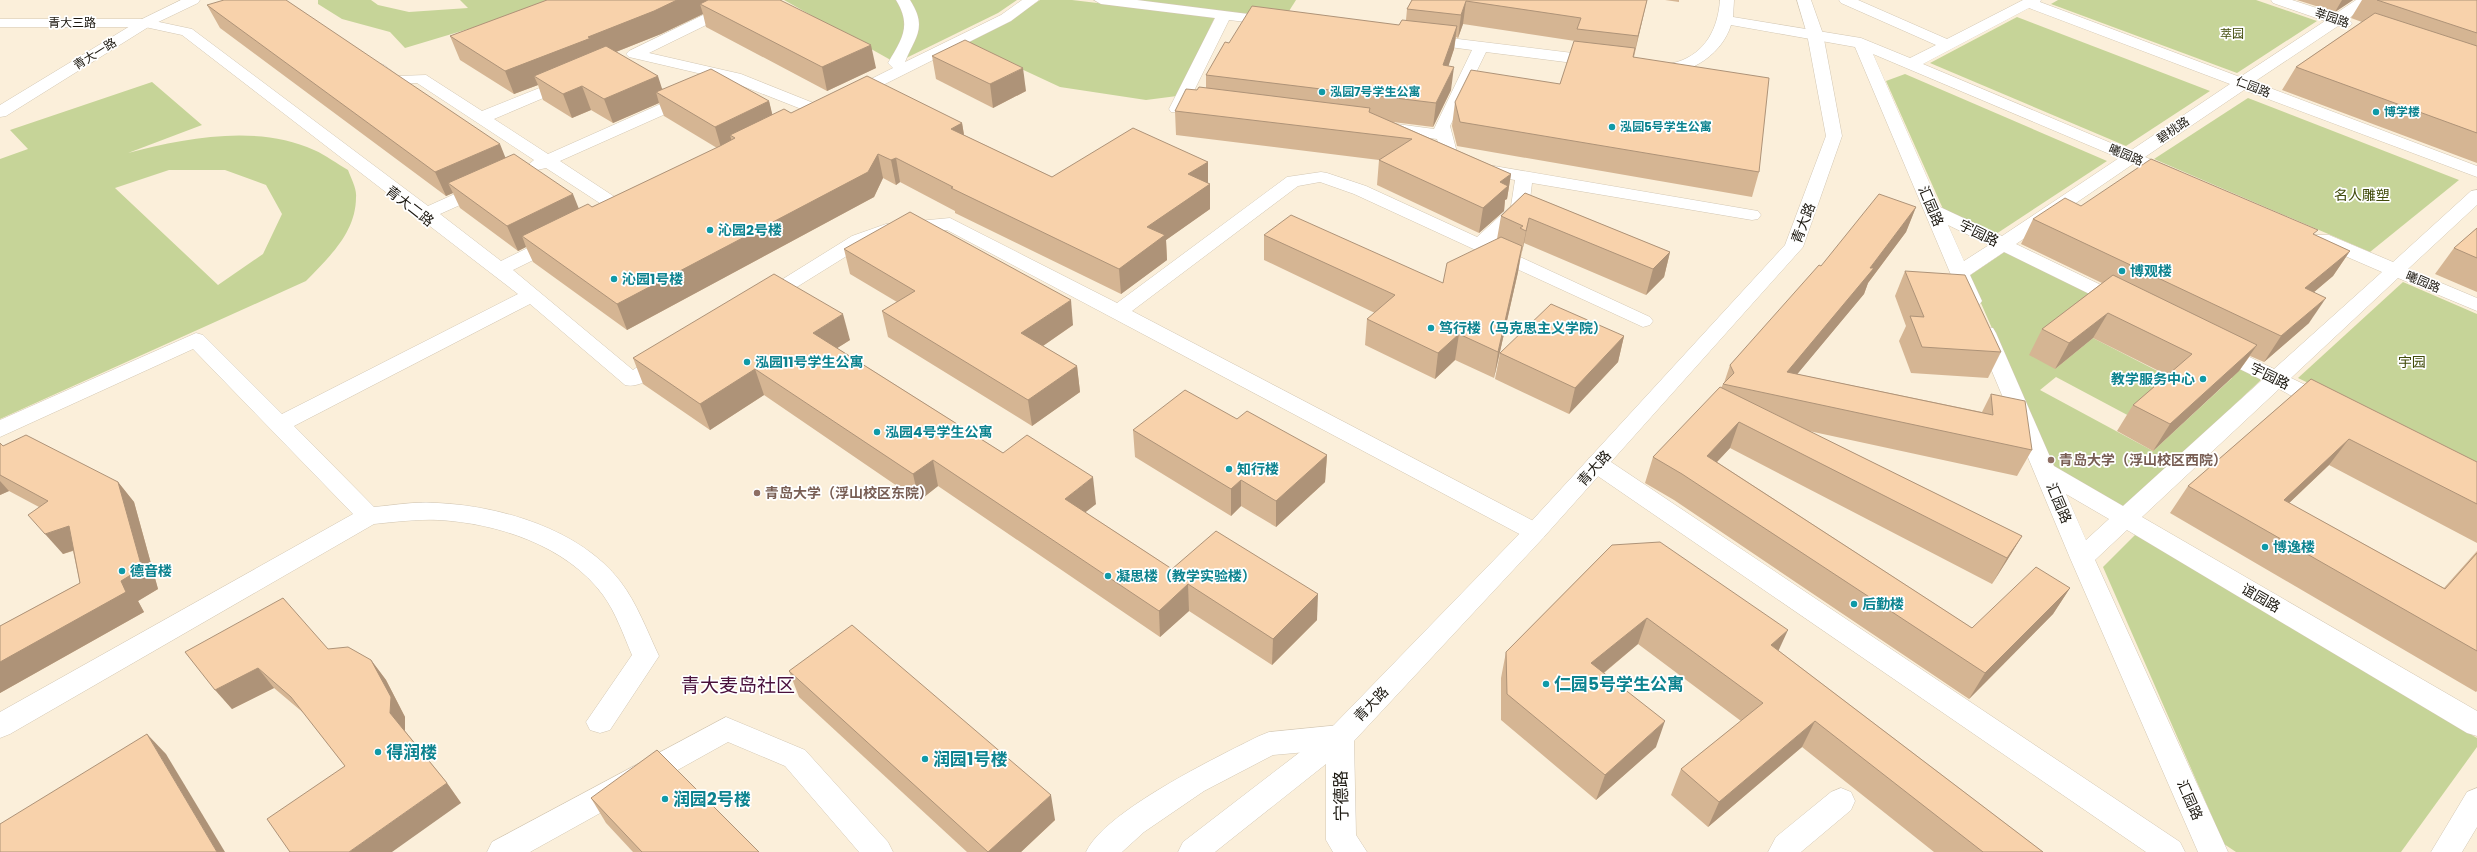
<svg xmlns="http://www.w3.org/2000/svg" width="2477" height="852" viewBox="0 0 2477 852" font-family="Poppins,'Noto Sans SC',sans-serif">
<rect width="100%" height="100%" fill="#fbefda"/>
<g fill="#c6d498" fill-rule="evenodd">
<path d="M318 0H371L378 5 409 12 468 8 460 0H565L405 48 390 32 342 19 318 4Z"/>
<path d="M784 0H1017L998 13 896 63Z"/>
<path d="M1040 0H1072L1215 17 1177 96 1146 100 1060 87 966 43 1013 18Z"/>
<path d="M1126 0H1296L1284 19Z"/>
<path d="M2058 0H2256L2317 21 2237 73 2051 4Z"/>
<path d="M2017 17 2210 91 2126 146 1930 63Z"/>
<path d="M1905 74 2107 161 1996 234 1943 209 1886 81Z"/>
<path d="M152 82 202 125 128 153C184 138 258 124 314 150 326 155 337 164 348 170 351 178 357 189 356 197 356 233 329 257 306 281L0 419V159L28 149 10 130ZM169 170H225L266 185 282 214 263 254 218 285 115 188Z"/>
<path d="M2248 98 2459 180 2370 252 2154 159Z"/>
<path d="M2006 251 2263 378 2123 509 2054 469 1969 276ZM2090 308 2232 378 2153 451 2040 390 2056 377 2133 418 2175 380 2093 338 2055 369Z"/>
<path d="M2403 282 2477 314V465L2298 378Z"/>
<path d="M2136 534 2477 738V747L2401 852H2236L2224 844 2103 567Z"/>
</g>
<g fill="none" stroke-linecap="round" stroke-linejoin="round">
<defs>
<g id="minor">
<path d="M734 0H753L751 3 649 53 741 74 826 108 828 111 826 114H814L735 83 560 161 627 205 630 209 627 213H615L546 168 537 170 531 169 528 165 534 160 417 83 389 84 370 68 378 63 384 65 398 76 426 75 482 111 562 79H574L576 82 574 85 494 119 548 154 719 78 629 57 626 54 629 51Z"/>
<path d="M896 0H910C928 28 915 37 905 62L1001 15 1022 0H1039L1011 21 857 98H845L843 95 845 92 893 68 888 63C902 39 912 26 896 0Z"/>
<path d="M1094 0H1137L1273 17 1280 21 1273 25 1229 20 1185 109 1183 112H1171L1169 109 1215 18 1101 4Z"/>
<path d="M1720 0H1734L1733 17 1861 38 1910 58 1936 45 1841 3 1839 0H1858L1947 39 2023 0H2041L2040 2 2240 77 2325 21 2273 3 2271 0H2292L2335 14 2356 0H2373L2348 19 2352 23 2350 26H2338L2254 82 2477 166V177L2244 90 2145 157 2179 171 2182 175 2179 179H2167L2133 164 2016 244 2128 298 2131 302 2128 306 2121 308 2114 306 2004 252 1970 275 1982 301 1979 305 1972 307 1965 305 1962 301 1855 47 1731 25C1721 58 1682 80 1649 72L1647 69 1649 66C1659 63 1668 65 1677 62 1706 53 1718 28 1720 0ZM2029 8 2230 84 2130 151 1923 64ZM1873 54 2119 158 2002 236 1940 207ZM1948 225 1989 245 1964 261Z"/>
<path d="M0 19H145L192 29 428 206 477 184H489L492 188 489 192 440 214 501 261 550 237H564L566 241 564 245 513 270 633 370C645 362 657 351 671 355L674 360 671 365C658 373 641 389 625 385L530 304 294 426 374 507C395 505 417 501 438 503 500 506 580 529 620 581 637 603 647 631 659 656L610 730 600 733 590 730 586 722 632 655C623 634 616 613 603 595 566 545 496 523 438 520 417 519 395 522 374 524L10 734 0 738V712L353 514 193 349 0 437V420L196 333 203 335 282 414 518 294 182 35 145 27H0Z"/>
<path d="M1425 35 1597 56 1605 61 1597 66 1486 52 1450 126 1459 160 1752 210 1758 211 1761 215 1758 219 1752 220 1532 183 1529 208 1492 244 1650 317 1653 321 1650 325 1643 327 1354 194 1320 182 1298 186 1132 311 1543 526 1547 532 1543 538 1535 541 1527 538 947 230 889 235 866 244 771 303 764 305 757 303 754 299 757 295 852 236 886 224 950 218 1117 303 1287 177 1321 172 1327 173 1366 186 1477 237 1511 206 1515 180 1445 168 1437 139 1382 132 1376 131 1374 127 1376 123 1382 122 1434 129 1472 50 1420 43 1417 40 1420 37Z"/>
<path d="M2477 190V205L2408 269 2477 298V311L2398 278 2291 378 2333 398 2336 403 2333 408C2315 413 2295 397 2279 389L2142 517 2477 711V736L2467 733 2127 530 2095 560 2228 852H2198L2070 558 1976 333 1979 328 1986 327 1993 328 1996 333 2054 466 2123 506 2262 380 2211 355 2208 350 2211 345 2218 343 2225 345 2274 369 2382 272 2315 243 2313 239 2315 235H2329L2393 262 2471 191ZM2066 494 2109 519 2086 540Z"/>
<path d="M1597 456 1605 458 2180 842 2185 852H2146L1589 470 1586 464 1589 458Z"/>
<path d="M726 717 805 750 888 842 893 852H859L785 766 728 742 530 852H487L492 842Z"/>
<path d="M1340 725 1350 729 1354 737 1350 745 1340 749 1273 755 1204 791 1144 832 1122 852H1086C1105 811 1217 757 1259 736L1269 732Z"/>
<path d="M1841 788 1851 792 1855 801 1851 810 1801 852H1768L1776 837 1831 792Z"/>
<path d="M2477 788V827L2462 852H2431L2467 792Z"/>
</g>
<g id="tertiary">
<path d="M181 0H200L198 3 150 26 6 116 0 117V105L140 20Z"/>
<path d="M1797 0H1811L1823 34 1842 136 1803 247 1543 538 1354 741 1356 835 1367 852H1333L1326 840V764L1215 852H1178L1183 842 1330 729 1527 526 1785 245 1826 136 1807 34Z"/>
</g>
</defs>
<use href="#minor" stroke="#d3c7b3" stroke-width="1"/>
<use href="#tertiary" stroke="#d3c7b3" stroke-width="1"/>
<use href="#minor" fill="#fff" fill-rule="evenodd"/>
<use href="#tertiary" fill="#fff" fill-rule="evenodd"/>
</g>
<g fill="#d5b593">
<path d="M547 0H780L876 68 827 91 706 27 703 14 661 34 616 52 663 89 769 101 772 115 791 113 962 123 964 135 1052 177 1208 162V183L1210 209 1166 240 1167 260 1121 294 955 213V211L900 182 896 185 883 178 874 197 627 330 533 262 526 247 518 251 460 208 453 193 446 196 220 28 207 5 505 157 579 209 592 207 717 148 664 116 659 103 613 123 591 110 572 118 543 100 538 85 514 94 460 60 450 36Z"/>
<path d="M1412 0H1647L1634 57 1759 172 1752 197 1457 146 1452 126 1455 102 1560 84 1575 41 1463 24 1458 38 1456 37 1454 49 1448 66 1451 90 1433 127 1393 122 1511 174 1507 199 1505 200 1504 211 1479 233 1377 185 1379 160 1176 135 1175 111 1197 90 1206 88V75L1229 43 1399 25 1406 20 1407 9Z"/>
<path d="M1665 0H1679V2Z"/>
<path d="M2297 0H2353L2335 12Z"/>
<path d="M2362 0H2477V163L2282 90 2296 67 2362 22 2351 18Z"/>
<path d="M932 56 1026 91 993 108 936 79Z"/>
<path d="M1525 193 1670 252 1664 277 1646 295 1524 243 1521 256 1518 272 1494 378 1455 360 1435 379 1365 345 1367 319 1375 313 1264 260V235L1443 283 1497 239 1501 216Z"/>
<path d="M2081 206 2315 235 2350 251 2333 276 2314 292 2309 323 2264 362 2250 356 2239 371 2153 451 2117 431 2133 405 2167 375 2093 338 2055 369 2029 355 2042 329 2102 283 2021 244 2033 219Z"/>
<path d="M1916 207 1906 232 1868 283 1864 294 1797 374 1982 412 1991 394 2032 450 2017 476 1809 431 2022 536 2006 562 1992 584 1730 448 1717 462 1972 628 2070 588 2053 614 1969 699 1674 500 1645 483 1653 457 1721 388 1723 384 1724 383 1730 365 1821 266Z"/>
<path d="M2477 228V292L2435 274 2454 248Z"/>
<path d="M844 249 1073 325 1043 346 1077 366 1080 392 1032 426 888 337 882 311 897 302 850 274Z"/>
<path d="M1905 271 2001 352 1988 378 1911 373 1899 341 1906 326 1895 296Z"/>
<path d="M1624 336 1618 362 1569 414 1495 379 1500 353Z"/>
<path d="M850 340 837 348 1003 453 1096 504 1085 512 1172 569 1317 620 1272 665 1189 611 1160 637 938 486 919 501 764 395 710 430 643 384 633 358Z"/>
<path d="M2311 379 2477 462V543L2329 465 2289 503 2444 588 2477 551V691L2476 692 2170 513 2188 486Z"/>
<path d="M1237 419 1327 455 1325 482 1276 527 1241 506 1231 516 1135 457 1133 430Z"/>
<path d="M0 443 3 446 118 482 134 502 158 589 138 601 144 612 0 693V626L80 583 73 551 63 554 39 507 9 491 0 495Z"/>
<path d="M1612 545 1779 651 2043 852H1934L1802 747 1708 827 1671 795 1681 769 1741 721 1638 644 1604 673 1656 747 1596 800 1501 720V678L1506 652Z"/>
<path d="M328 649 371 660 386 680 405 717V731L447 783 461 803 345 766 306 715 274 688 232 709 185 652Z"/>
<path d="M789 671 1055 820 1021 852H967L799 697Z"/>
<path d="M591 798 759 852H633L606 823Z"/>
</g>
<g fill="#ae9378">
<path d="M677 0H731L700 4 703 14 661 34 598 59 534 76 538 85 514 94 505 71Z"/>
<path d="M1647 0 1633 59 1638 36Z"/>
<path d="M2342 0H2353L2335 12Z"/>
<path d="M1466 1 1463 24 1458 38 1461 15Z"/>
<path d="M1457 26 1454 49 1441 89 1443 65Z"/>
<path d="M871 45 876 68 827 91 822 67Z"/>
<path d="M1454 67 1451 90 1433 127 1436 103Z"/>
<path d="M1023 68 1026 91 993 108 990 84Z"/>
<path d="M658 76 665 98 656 92 659 103 613 123 604 99Z"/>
<path d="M582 86 591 110 572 118 563 94Z"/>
<path d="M769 101 775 125 730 135 733 146 722 151 715 127Z"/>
<path d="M962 123 966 147 951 129Z"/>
<path d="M500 144 510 169 448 183 453 193 446 196 435 172Z"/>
<path d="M878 154 883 178 874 197 627 330 617 304Z"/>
<path d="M896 158 900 182 896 185 891 160Z"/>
<path d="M1208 162V185L1210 184V209L1166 240 1167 260 1121 294 1119 269 1147 227 1188 174Z"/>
<path d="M1511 174 1507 199 1505 200 1504 211 1479 233 1483 208 1500 182Z"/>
<path d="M573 194 583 219 522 236 526 247 518 251 507 226Z"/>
<path d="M1916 207 1906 232 1868 283 1864 294 1779 396 1787 372 1870 268Z"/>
<path d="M1529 218 1524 243 1521 256 1526 231Z"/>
<path d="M1522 246 1518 272 1494 378 1498 352Z"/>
<path d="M2350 251 2333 276 2288 314 2305 288Z"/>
<path d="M1670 252 1664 277 1646 295 1653 269Z"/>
<path d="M2326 298 2309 323 2264 362 2281 336Z"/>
<path d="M1071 300 1073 325 1024 359 1021 333Z"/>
<path d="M2108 313 2093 338 2055 369 2069 343Z"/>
<path d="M843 314 850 340 820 359 813 333Z"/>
<path d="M1459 334 1455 360 1435 379 1438 353Z"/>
<path d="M1624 336 1618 362 1569 414 1575 388Z"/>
<path d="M2257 345 2239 371 2153 451 2170 424Z"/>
<path d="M1077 366 1080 392 1032 426 1028 400Z"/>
<path d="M755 369 764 395 710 430 700 404Z"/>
<path d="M1739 422 1730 448 1698 482 1707 456Z"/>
<path d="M2349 439 2329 465 2264 527 2284 500Z"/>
<path d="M1327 455 1325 482 1276 527V501Z"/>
<path d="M933 460 938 486 919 501 913 474Z"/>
<path d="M1093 477 1096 504 1068 526 1065 499Z"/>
<path d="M1241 480V506L1231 516V489Z"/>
<path d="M0 481 9 491 0 495Z"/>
<path d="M118 482 134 502 158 589 138 601 144 612 0 693V662L121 581Z"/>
<path d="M69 526 86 546 63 554 45 534Z"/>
<path d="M2022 536 2006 562 1992 584 2007 558Z"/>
<path d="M1188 584 1189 611 1160 637 1159 611Z"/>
<path d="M2070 588 2053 614 1969 699 1985 673Z"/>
<path d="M1318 594 1317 620 1272 665 1273 639Z"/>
<path d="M1647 618 1638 644 1584 689 1591 663Z"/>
<path d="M1788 630 1776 656 1771 645Z"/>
<path d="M371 660 386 680 405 717V733L390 713Z"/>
<path d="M258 668 274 688 232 709 215 690Z"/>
<path d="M1665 721 1656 747 1596 800 1605 775Z"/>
<path d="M1815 721 1802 747 1708 827 1719 802Z"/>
<path d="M147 734 166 754 225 852H217Z"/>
<path d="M447 783 461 803 392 852H349Z"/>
<path d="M1051 795 1055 820 1021 852H988Z"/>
</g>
<g fill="#f8d2ab" stroke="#ae9378">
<path d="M224 0H286L500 144 435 172 207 5Z"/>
<path d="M547 0H677L654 11 588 37 591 38 505 71 450 36Z"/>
<path d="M708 0H780L871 45 822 67 700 4Z"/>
<path d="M1412 0H1647L1638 36 1577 29 1581 18 1466 1 1461 15 1407 9Z"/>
<path d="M2377 0H2477V33Z"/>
<path d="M1252 6 1399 25 1402 20 1457 26 1443 65 1454 67 1436 103 1206 75 1225 42 1229 43Z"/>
<path d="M2375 13 2477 46V133L2296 67Z"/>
<path d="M965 40 1023 68 990 84 932 56Z"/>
<path d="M1574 41 1635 48 1633 57 1769 78 1759 172 1460 122 1455 102 1471 70 1560 84Z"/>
<path d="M606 46 658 76 604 99 582 86 563 94 534 76Z"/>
<path d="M711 69 769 101 715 127 656 92Z"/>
<path d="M867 76 962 123 951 129 1052 177 1133 128 1208 162 1188 174 1210 184 1147 227 1165 235 1119 269 951 188 953 187 896 158 891 160 878 154 868 172 617 304 522 236 588 204 592 207 720 146 735 138 730 135 784 109 791 113Z"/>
<path d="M1199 87 1370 108 1369 112 1511 174 1500 182 1508 186 1483 208 1379 160 1412 139 1175 111 1186 89 1197 90Z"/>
<path d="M514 154 573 194 507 226 448 183Z"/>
<path d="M2151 159 2318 230 2313 234 2350 251 2305 288 2326 298 2281 336 2033 219 2065 198 2081 206Z"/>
<path d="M1525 193 1670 252 1653 269 1529 218 1526 231 1520 228 1523 226 1501 216Z"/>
<path d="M1879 194 1916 207 1870 268H1874L1787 372 1993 415 1991 394 2025 401 2032 450 1723 384 1734 373 1730 365 1819 265 1821 266Z"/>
<path d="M910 212 1071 300 1021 333 1077 366 1028 400 882 311 915 291 844 249Z"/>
<path d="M1291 215 1443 283 1447 263 1501 237 1522 246 1498 352 1459 334 1438 353 1367 319 1395 295 1264 235Z"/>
<path d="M2477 228V258L2454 248Z"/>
<path d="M1905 271 1965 275 2001 352 1922 347 1910 316 1924 317Z"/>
<path d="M774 274 843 314 813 333 1003 453 1027 435 1093 477 1065 499 1172 569 1216 531 1318 594 1273 639 1188 584 1159 611 933 460 913 474 755 369 700 404 633 358Z"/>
<path d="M2113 275 2257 345 2170 424 2133 405 2192 354 2108 313 2069 343 2042 329Z"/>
<path d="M1551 304 1624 336 1575 388 1500 353Z"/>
<path d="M2311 379 2477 462V504L2349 439 2284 500 2445 589 2477 553V651L2188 486Z"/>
<path d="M1720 387 2022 536 2007 558 1739 422 1707 456 1972 628 2036 567 2070 588 1985 673 1682 474 1653 457Z"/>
<path d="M1185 390 1237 419 1247 411 1327 455 1276 501 1241 480 1231 489 1133 430Z"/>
<path d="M26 435 118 482 142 568 121 581 126 592 0 662V626L80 583 69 526 45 534 28 515 48 501 0 475V443L3 446Z"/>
<path d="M1660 542 1788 630 1771 645 2043 852H1983L1815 721 1719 802 1681 769 1763 703 1647 618 1591 663 1665 721 1605 775 1507 694 1506 652 1612 545Z"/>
<path d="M283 598 328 649 348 647 371 660 391 697 390 713 447 783 349 852H290L267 819 345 766 291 697 258 668 215 690 185 652Z"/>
<path d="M852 625 1051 795 988 852 789 671Z"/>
<path d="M147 734 217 852H0V824Z"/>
<path d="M657 750 759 852H642L591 798Z"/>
</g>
<g fill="#0f9aa8" stroke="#fff" stroke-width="1.5">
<circle cx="1322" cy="92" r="4"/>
<circle cx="2376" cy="112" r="4"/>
<circle cx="1612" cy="127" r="4"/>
<circle cx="710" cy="230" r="4"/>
<circle cx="2122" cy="271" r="4"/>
<circle cx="614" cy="279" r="4"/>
<circle cx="1431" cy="328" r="4"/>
<circle cx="747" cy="362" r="4"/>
<circle cx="2203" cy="379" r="4"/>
<circle cx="877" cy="432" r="4"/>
<circle cx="1229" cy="469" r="4"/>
<circle cx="2265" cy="547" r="4"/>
<circle cx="122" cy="571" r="4"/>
<circle cx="1108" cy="576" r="4"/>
<circle cx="1854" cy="604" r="4"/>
<circle cx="1546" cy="684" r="4"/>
<circle cx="378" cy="752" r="4"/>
<circle cx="925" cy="759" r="4"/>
<circle cx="665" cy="799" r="4"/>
</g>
<g fill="#8d6e63" stroke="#fff" stroke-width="1.5">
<circle cx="2051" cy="460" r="4"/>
<circle cx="757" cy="493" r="4"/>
</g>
<g text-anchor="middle" stroke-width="3.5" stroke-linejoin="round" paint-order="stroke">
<g font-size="12" fill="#1b170f" stroke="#fff">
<text transform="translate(2332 18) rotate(19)" y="4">莘园路</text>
<text x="72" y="27">青大三路</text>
<text transform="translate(95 54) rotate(-32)" y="4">青大一路</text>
<text transform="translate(2253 87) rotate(21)" y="4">仁园路</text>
<text transform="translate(2173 130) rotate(-34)" y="4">碧桃路</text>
<text transform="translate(2126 155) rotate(23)" y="4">曦园路</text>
<text transform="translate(2423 282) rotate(23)" y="4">曦园路</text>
</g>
<g font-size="12" fill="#414b0b" stroke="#fff">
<text x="2232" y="38">萃园</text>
</g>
<g font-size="12" font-weight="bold" fill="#0d838f" stroke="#fff" text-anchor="start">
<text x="1330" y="96">泓园7号学生公寓</text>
<text x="2384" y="116">博学楼</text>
<text x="1620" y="131">泓园5号学生公寓</text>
</g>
<g font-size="14" fill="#414b0b" stroke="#fff">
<text x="2362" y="200">名人雕塑</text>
<text x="2412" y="367">宇园</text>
</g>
<g font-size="14" fill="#1b170f" stroke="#fff">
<text transform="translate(410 206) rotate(38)" y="5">青大二路</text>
<text transform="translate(1931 206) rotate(67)" y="5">汇园路</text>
<text transform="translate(1803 223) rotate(-69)" y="5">青大路</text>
<text transform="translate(1979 233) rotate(26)" y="5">宇园路</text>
<text transform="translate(2270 376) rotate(26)" y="5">宇园路</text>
<text transform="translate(1594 468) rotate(-48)" y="5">青大路</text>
<text transform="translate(2059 503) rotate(67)" y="5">汇园路</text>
<text transform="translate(2261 598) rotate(30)" y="5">谊园路</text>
<text transform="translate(1371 704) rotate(-46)" y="5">青大路</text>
<text transform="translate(2190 800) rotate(66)" y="5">汇园路</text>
</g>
<g font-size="14" font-weight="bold" fill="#0d838f" stroke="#fff" text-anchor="start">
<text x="718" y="235">沁园2号楼</text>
<text x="2130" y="276">博观楼</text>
<text x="622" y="284">沁园1号楼</text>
<text x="1439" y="333">笃行楼（马克思主义学院）</text>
<text x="755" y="367">泓园11号学生公寓</text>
<text x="2195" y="384" text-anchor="end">教学服务中心</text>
<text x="885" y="437">泓园4号学生公寓</text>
<text x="1237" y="474">知行楼</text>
<text x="2273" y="552">博逸楼</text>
<text x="130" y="576">德音楼</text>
<text x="1116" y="581">凝思楼（教学实验楼）</text>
<text x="1862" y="609">后勤楼</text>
</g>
<g font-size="14" font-weight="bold" fill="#785e54" stroke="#fff" text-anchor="start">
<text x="2059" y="465">青岛大学（浮山校区西院）</text>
<text x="765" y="498">青岛大学（浮山校区东院）</text>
</g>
<g font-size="17" font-weight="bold" fill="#0d838f" stroke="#fff" text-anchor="start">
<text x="1554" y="690">仁园5号学生公寓</text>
<text x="386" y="758">得润楼</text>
<text x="933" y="765">润园1号楼</text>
<text x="673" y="805">润园2号楼</text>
</g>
<g font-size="17" fill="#1b170f" stroke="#fff">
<text transform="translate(1341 796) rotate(-91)" y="6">宁德路</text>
</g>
<g font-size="19" fill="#49113c" stroke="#fff">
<text x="738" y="692">青大麦岛社区</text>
</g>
</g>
</svg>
